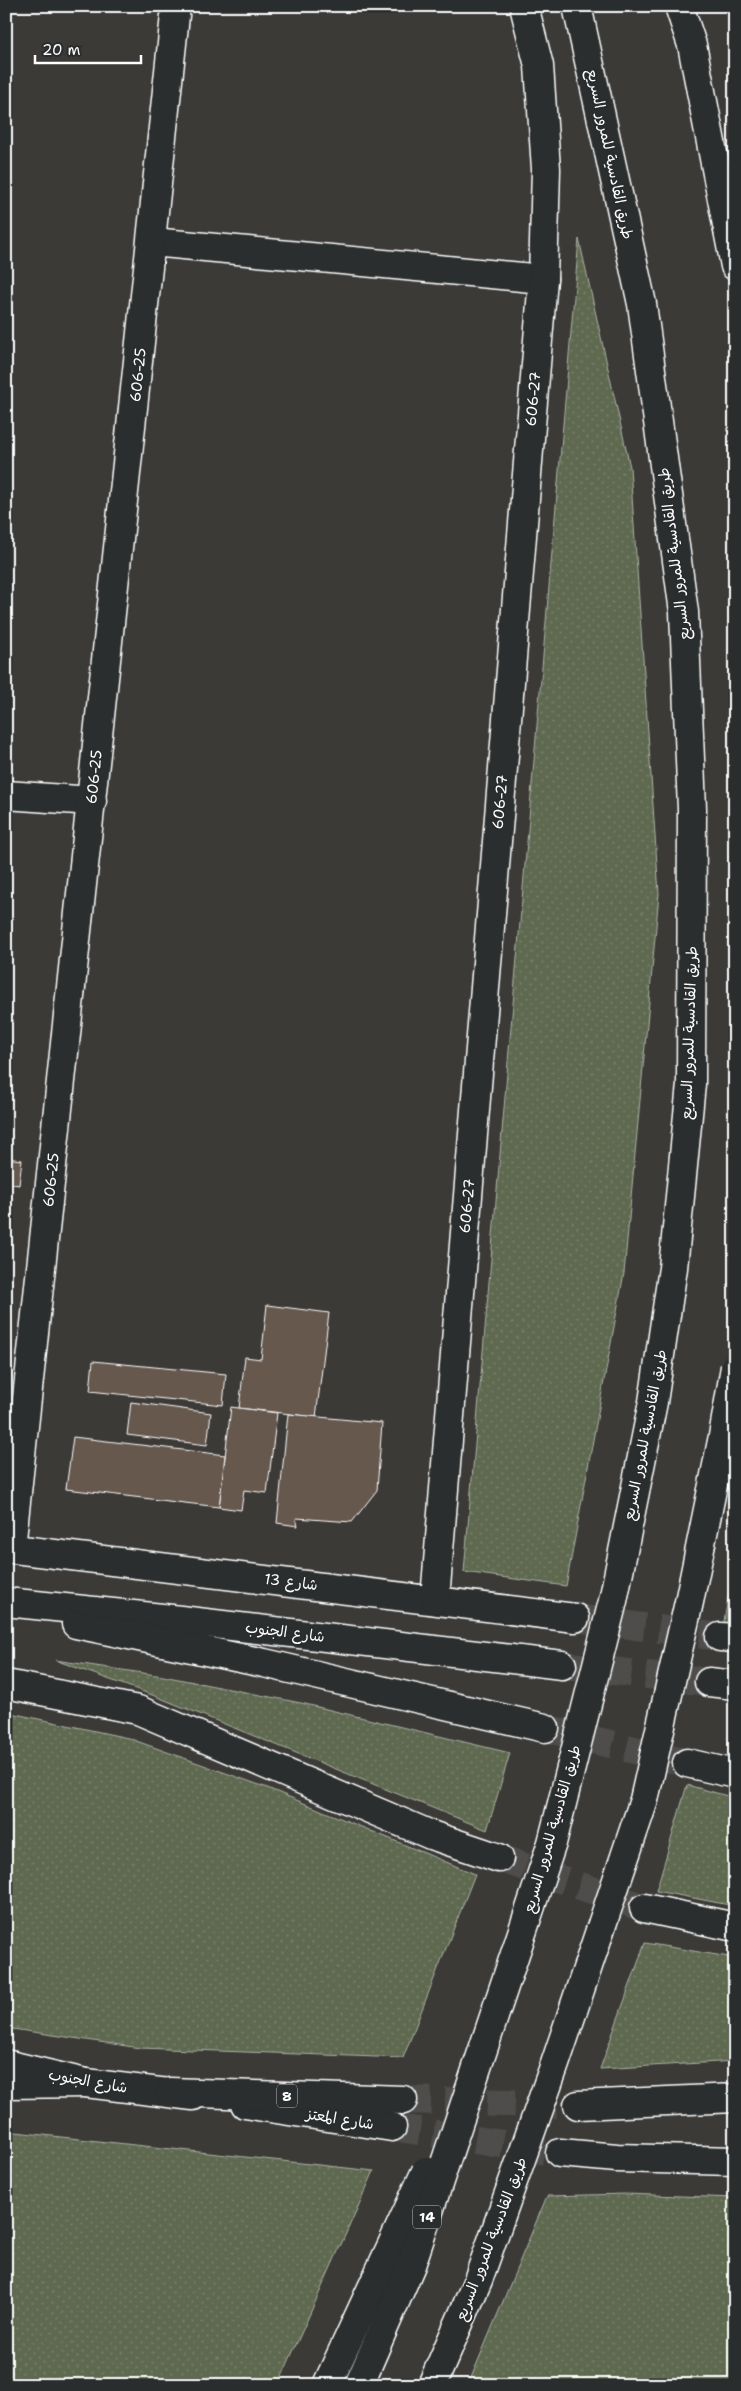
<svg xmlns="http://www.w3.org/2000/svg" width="741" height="2391" viewBox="0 0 741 2391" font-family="'Shantell Sans','Playpen Sans Arabic',sans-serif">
<defs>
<pattern id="grass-dots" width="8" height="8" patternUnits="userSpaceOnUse" patternTransform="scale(1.25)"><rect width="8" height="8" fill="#5e6950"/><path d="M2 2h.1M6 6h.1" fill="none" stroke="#76806a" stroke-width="1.8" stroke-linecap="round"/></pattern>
</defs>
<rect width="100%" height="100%" fill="#3c3a37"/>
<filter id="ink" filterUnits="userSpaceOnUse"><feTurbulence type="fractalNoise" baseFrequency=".02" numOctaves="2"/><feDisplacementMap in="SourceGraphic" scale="10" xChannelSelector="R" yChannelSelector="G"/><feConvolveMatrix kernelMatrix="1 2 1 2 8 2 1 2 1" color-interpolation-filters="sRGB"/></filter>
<g filter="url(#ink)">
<g fill="url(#grass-dots)" stroke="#aeb4a8">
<path d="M579 239 630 467 659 894 624 1273 566 1586 464 1572Z"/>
<path d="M735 1558V1651L719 1650Z"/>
<path d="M55 1660 163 1676 301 1703 510 1753 487 1830 155 1696Z"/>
<path d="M6 1712 128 1738 265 1787 475 1874 403 2058 140 2048 6 2028Z"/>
<path d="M687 1785 735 1798V1906L656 1891Z"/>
<path d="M645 1943 735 1958V2061L600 2069Z"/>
<path d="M6 2131 374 2171 278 2385H6Z"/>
<path d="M626 2194 735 2198V2385H468L547 2196Z"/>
</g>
<g fill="#66584d" stroke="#fff">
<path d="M6 1158 22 1160 19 1185 6 1183Z"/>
<path d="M267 1305 329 1313 316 1417 239 1408 245 1357 261 1359Z"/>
<path d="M93 1361 226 1374 223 1405 90 1391Z"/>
<path d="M131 1402 211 1413 207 1445 127 1435Z"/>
<path d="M231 1407 277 1413 267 1493 244 1490 241 1510 219 1507Z"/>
<path d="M288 1414 382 1423 377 1490 352 1522 296 1518 298 1526 277 1523Z"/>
<path d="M73 1437 225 1455 219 1507 66 1489Z"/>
</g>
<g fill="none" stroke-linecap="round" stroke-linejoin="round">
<path stroke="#504e4b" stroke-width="28" stroke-dasharray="28 14" stroke-linecap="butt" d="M575 1618 720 1637"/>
<g stroke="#504e4b" stroke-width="28" stroke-dasharray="28 14" stroke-linecap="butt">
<path d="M562 1665 709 1682"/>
<path d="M545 1728 687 1763"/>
<path d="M392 2127 560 2153"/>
</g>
<g stroke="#504e4b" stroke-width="28" stroke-dasharray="28 14" stroke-linecap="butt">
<path d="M499 1858 644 1908"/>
<path d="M403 2100 578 2105"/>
</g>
<defs>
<g id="minor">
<path d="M152 242 543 279"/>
<path d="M6 795 92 801"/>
<path d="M6 1548 575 1618"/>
<path d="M11 1548 176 6"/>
<path d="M435 1599 543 279 546 169 539 66 524 6"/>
<path d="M720 1637 735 1638"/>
</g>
<g id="major">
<path d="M6 1602 172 1619 562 1665"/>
<path d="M76 1624 264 1663 545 1728"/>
<path d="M709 1682 735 1685"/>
<path d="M687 1763 735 1774"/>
<path d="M6 2064 86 2083 193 2096"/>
<path d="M245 2104 392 2127"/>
<path d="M560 2153 617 2158 735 2161"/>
</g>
<g id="highway">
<path d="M679 6 692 45 735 266"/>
<path d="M6 1684 138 1710 431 1835 499 1858"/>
<path d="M644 1908 735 1927"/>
<path d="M6 2084 86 2083"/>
<path d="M170 2092 403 2100"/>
<path d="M578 2105 735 2098"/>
</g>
</defs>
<use href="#minor" stroke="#fff" stroke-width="31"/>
<use href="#major" stroke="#fff" stroke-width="31"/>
<use href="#highway" stroke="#fff" stroke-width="31"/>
<use href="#minor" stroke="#2a2d2e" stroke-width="28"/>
<use href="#major" stroke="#2a2d2e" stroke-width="28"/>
<use href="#highway" stroke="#2a2d2e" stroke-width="28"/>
<defs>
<g id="highway-bridge">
<path d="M327 2385 426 2171"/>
<path d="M359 2385 411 2265 552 1843 613 1601 653 1402 673 1268 691 1084 692 809 684 612 642 304 577 6"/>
<path d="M432 2385 478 2280 555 2064 644 1800 689 1602 723 1436 735 1367"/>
</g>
</defs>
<use href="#highway-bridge" stroke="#fff" stroke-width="31" stroke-linecap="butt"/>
<use href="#highway-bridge" stroke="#2a2d2e" stroke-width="28"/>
</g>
</g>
<g text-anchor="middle" stroke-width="4" stroke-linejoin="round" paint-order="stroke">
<g fill="#2a2d2e" stroke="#bfc0c0" stroke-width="1">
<rect x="277" y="2084.5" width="20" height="23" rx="4"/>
<rect x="413" y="2205.5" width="28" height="23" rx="4"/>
</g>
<g font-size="14" font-weight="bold" fill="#fff">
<text x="287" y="2101">8</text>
<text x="427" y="2222">14</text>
</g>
<g font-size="15" fill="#fff" stroke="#2a2d2e">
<text transform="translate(610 154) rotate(78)" y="5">طريق القادسية للمرور السريع</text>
<text transform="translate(138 375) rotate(-84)" y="5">606-25</text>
<text transform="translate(533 399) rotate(-85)" y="5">606-27</text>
<text transform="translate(674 554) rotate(-97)" y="5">طريق القادسية للمرور السريع</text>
<text transform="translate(94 777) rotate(-84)" y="5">606-25</text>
<text transform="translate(500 802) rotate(-85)" y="5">606-27</text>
<text transform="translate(689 1033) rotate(-88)" y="5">طريق القادسية للمرور السريع</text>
<text transform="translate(51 1180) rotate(-84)" y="5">606-25</text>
<text transform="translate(467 1206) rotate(-85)" y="5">606-27</text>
<text transform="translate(645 1435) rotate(-79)" y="5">طريق القادسية للمرور السريع</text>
<text transform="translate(291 1582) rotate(7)" y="5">شارع 13</text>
<text transform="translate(285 1632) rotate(7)" y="5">شارع الجنوب</text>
<text transform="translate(552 1829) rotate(-74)" y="5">طريق القادسية للمرور السريع</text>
<text transform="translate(88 2081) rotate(10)" y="5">شارع الجنوب</text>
<text transform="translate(340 2119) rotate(9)" y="5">شارع المعتز</text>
<text transform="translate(491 2239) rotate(-69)" y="5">طريق القادسية للمرور السريع</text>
</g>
</g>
<rect width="741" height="2391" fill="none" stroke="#2a2d2e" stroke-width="25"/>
<rect x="12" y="12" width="716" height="2366" fill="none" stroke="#fff" stroke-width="2" filter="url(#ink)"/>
<path d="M35 55v8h106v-8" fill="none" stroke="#ffffff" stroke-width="2.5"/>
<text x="42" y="55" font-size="15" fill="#ffffff" stroke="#2a2d2e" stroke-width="4" paint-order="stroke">20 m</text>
</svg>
